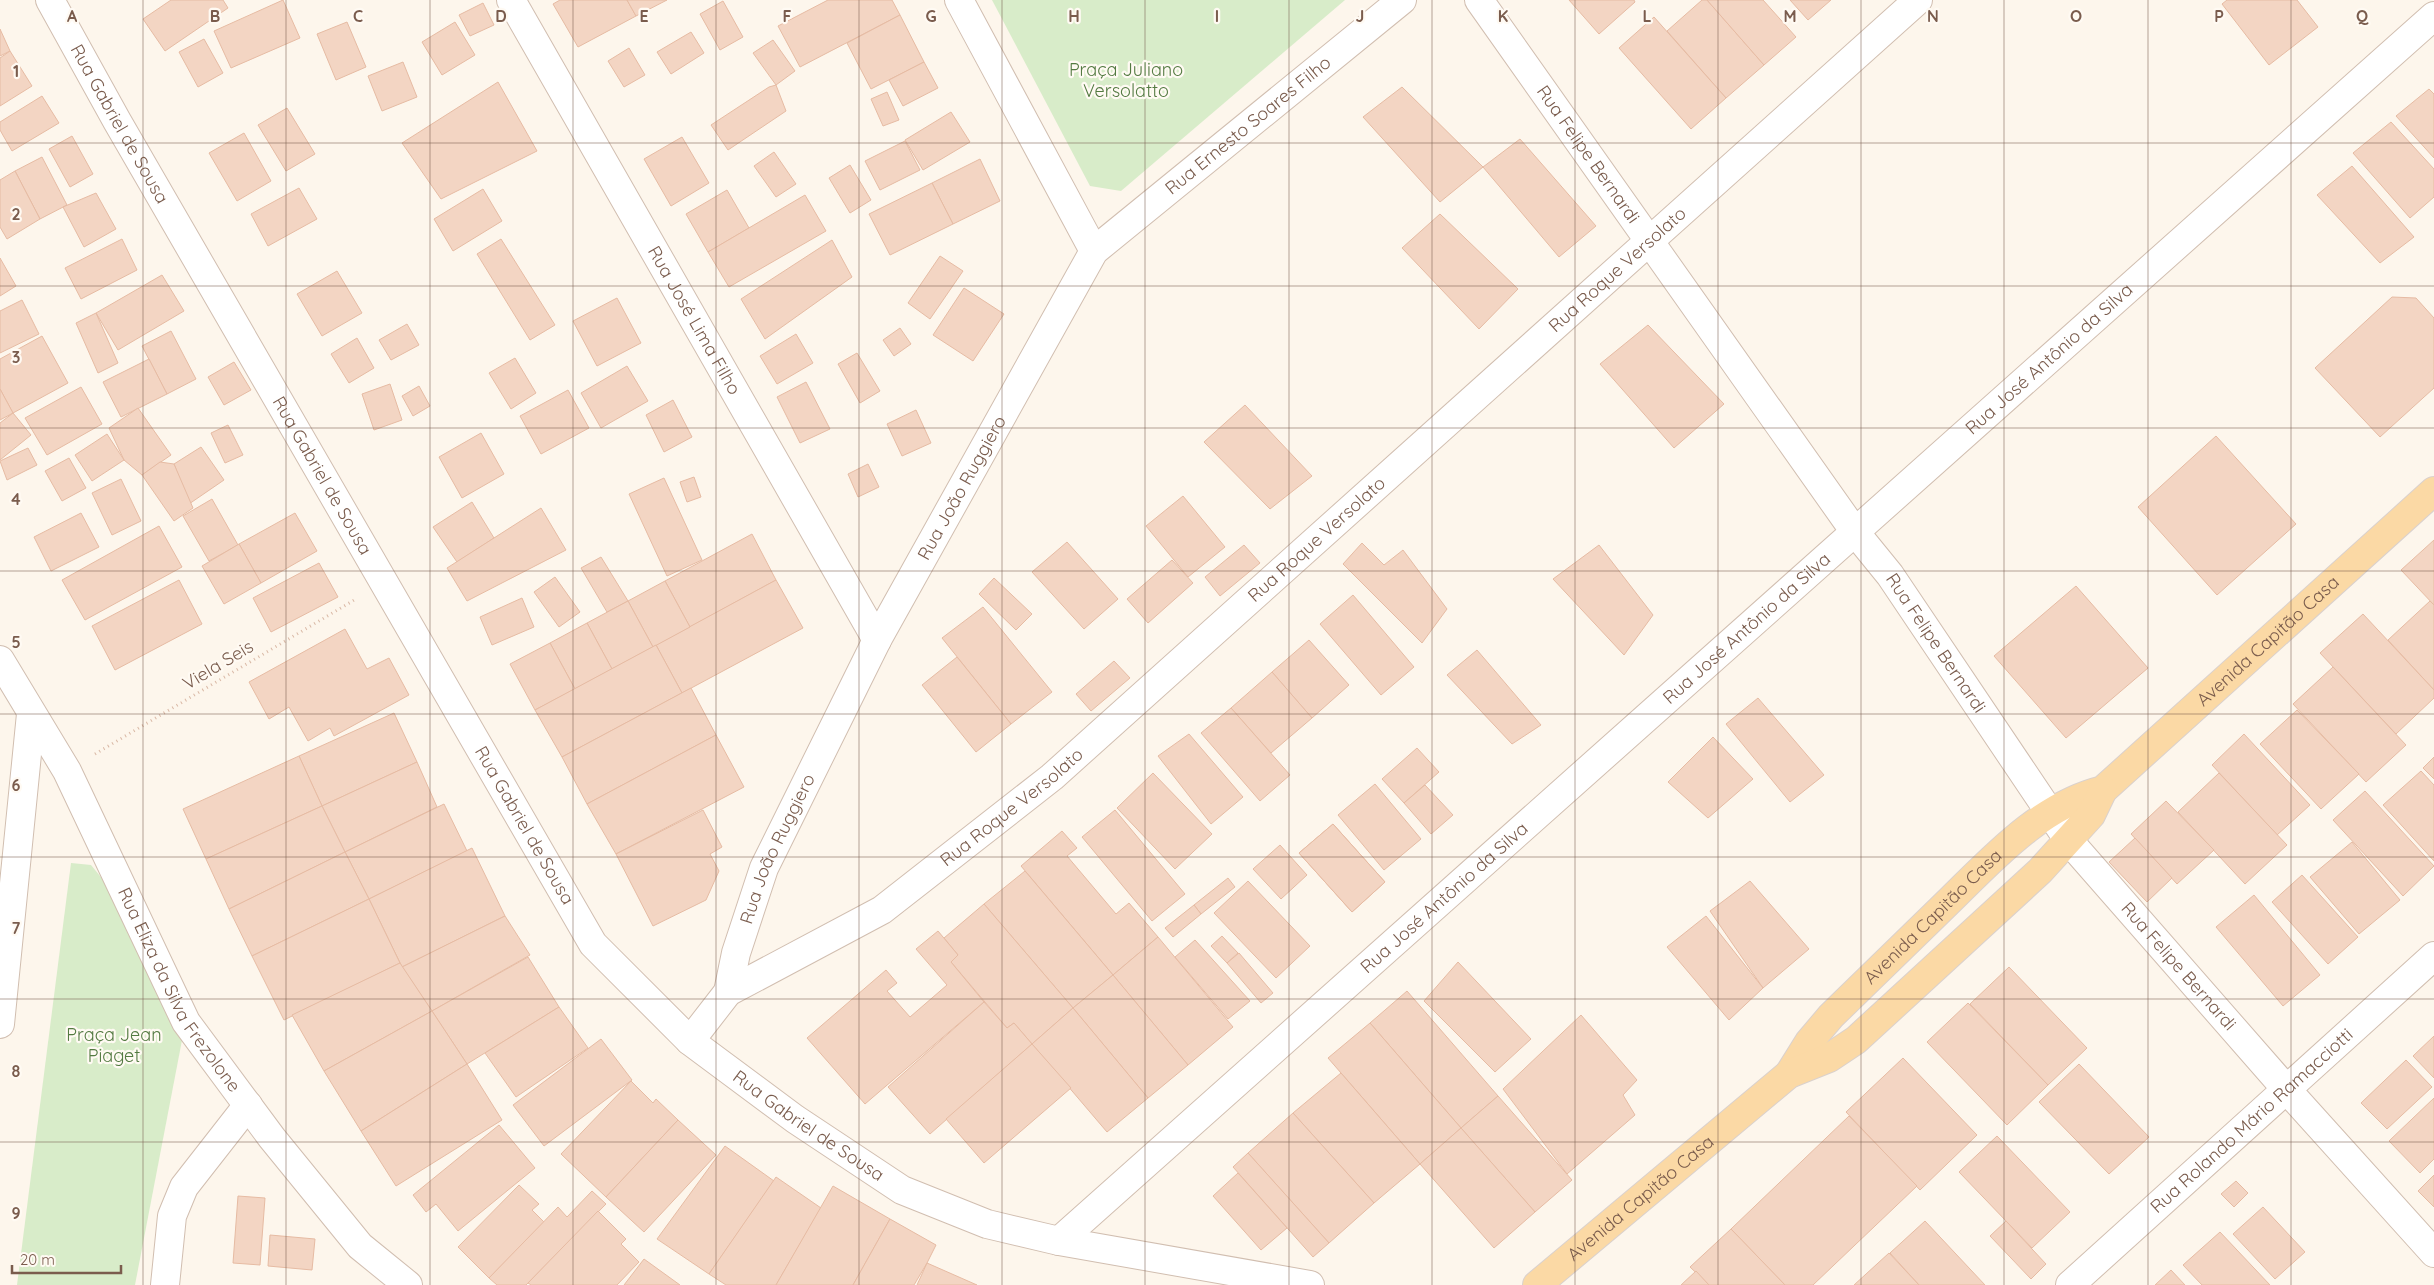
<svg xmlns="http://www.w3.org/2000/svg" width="2434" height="1285" viewBox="0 0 2434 1285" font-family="Quicksand,sans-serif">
<rect width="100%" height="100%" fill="#fdf6ec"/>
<g fill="#d8ecc9">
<path d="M992 0H1345L1121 191 1090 186Z"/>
<path d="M71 863 91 865 109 887 183 1035 135 1285H17Z"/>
</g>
<g fill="#f3d5c3" stroke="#e6bba3">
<path d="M171 0H223L228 8 165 51 143 19Z"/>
<path d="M283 0 300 38 231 68 214 31Z"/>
<path d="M560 0H627L636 16 578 47 553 4Z"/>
<path d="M627 0H667L636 16Z"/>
<path d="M828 0H892L900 15 800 67 778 26Z"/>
<path d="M1569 0H1634L1635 2 1599 34Z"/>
<path d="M1702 0H1707L1764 65 1726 98 1667 31Z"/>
<path d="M1707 0H1763L1796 37 1764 65Z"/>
<path d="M1790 0H1831L1808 20Z"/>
<path d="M2227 0H2297L2318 27 2269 65 2222 4Z"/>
<path d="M723 1 743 37 720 50 700 14Z"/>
<path d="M483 3 494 25 470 36 459 15Z"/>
<path d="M900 15 924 62 871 89 847 43Z"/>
<path d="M1654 17 1726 98 1691 129 1619 48Z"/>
<path d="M347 22 366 67 336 80 317 34Z"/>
<path d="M455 22 475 55 442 75 422 42Z"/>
<path d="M0 29 10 51 0 56Z"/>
<path d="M691 32 704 53 671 74 657 52Z"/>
<path d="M204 39 223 73 198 87 179 52Z"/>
<path d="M773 40 795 71 776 85 753 53Z"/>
<path d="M629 48 645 75 624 87 608 61Z"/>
<path d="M10 51 32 86 0 106V58Z"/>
<path d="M403 62 417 97 382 111 368 76Z"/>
<path d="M924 62 938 88 903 106 889 80Z"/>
<path d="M498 82 537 151 441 199 402 143Z"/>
<path d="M776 85 786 111 728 150 711 125 769 87Z"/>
<path d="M1402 87 1483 167 1440 202 1363 117Z"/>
<path d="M2429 89 2434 94V158L2396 116Z"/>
<path d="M887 92 899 120 883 126 871 99Z"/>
<path d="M42 96 59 123 12 151 0 130V122Z"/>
<path d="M287 108 315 154 286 171 258 125Z"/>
<path d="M951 112 970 142 923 170 905 140Z"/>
<path d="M2391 122 2434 169V197L2410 218 2353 153Z"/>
<path d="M244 133 271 181 237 201 209 153Z"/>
<path d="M72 136 93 174 70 187 49 149Z"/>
<path d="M682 137 709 183 671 206 644 159Z"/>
<path d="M1520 139 1596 226 1559 257 1483 167Z"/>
<path d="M905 141 920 170 880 190 865 161Z"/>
<path d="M774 152 796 184 776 197 754 166Z"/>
<path d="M42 157 67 205 40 219 15 171Z"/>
<path d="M980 159 1000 201 953 224 932 183Z"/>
<path d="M850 165 871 200 850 213 829 178Z"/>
<path d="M2352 166 2414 237 2380 263 2317 195Z"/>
<path d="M15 171 40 219 7 239 0 227V180Z"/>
<path d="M932 183 953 224 890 255 869 214Z"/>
<path d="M299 188 317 219 268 246 251 214Z"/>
<path d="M483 189 502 221 453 251 434 219Z"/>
<path d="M727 190 749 228 708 252 686 214Z"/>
<path d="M96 193 116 229 84 247 63 207Z"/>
<path d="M805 195 826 231 729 287 708 252Z"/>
<path d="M1440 214 1518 289 1479 329 1402 248Z"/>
<path d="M122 239 137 270 81 299 65 268Z"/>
<path d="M501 239 555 325 530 340 477 254Z"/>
<path d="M832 240 852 277 765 339 741 299Z"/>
<path d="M940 256 963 271 930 319 908 303Z"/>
<path d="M0 258 16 286 0 296Z"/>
<path d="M337 271 362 313 322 336 297 294Z"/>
<path d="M162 275 184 311 118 350 96 313Z"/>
<path d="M964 288 1004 314 973 361 933 335Z"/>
<path d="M2392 297 2416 298 2434 318V388L2380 437 2315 368Z"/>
<path d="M617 298 641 343 597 366 573 321Z"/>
<path d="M22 300 39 334 0 353V311Z"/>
<path d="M96 313 118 363 98 373 76 323Z"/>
<path d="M407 324 419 345 391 360 379 340Z"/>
<path d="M1648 325 1724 404 1674 448 1600 364Z"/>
<path d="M900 328 911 344 894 356 883 340Z"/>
<path d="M171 331 196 379 167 394 142 346Z"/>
<path d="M796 334 813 363 777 384 760 356Z"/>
<path d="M42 336 68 383 13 413 0 389V359Z"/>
<path d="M357 338 374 368 349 383 331 354Z"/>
<path d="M857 353 880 391 860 403 838 364Z"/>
<path d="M515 358 536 393 511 409 489 373Z"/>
<path d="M149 359 167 394 121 417 103 382Z"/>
<path d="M234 362 251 390 224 405 208 377Z"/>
<path d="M627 366 648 401 601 428 581 393Z"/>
<path d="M806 382 830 429 800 443 777 397Z"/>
<path d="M390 384 402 420 374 430 362 394Z"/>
<path d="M419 386 430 406 413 416 402 396Z"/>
<path d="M81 387 102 424 47 455 25 418Z"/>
<path d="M0 389 13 413 0 420Z"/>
<path d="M568 390 589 428 541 454 520 416Z"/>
<path d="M673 400 692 437 664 452 646 415Z"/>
<path d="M1245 405 1312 476 1270 509 1204 442Z"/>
<path d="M138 408 171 455 142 475 124 460 109 428Z"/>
<path d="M916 410 931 443 902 456 887 424Z"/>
<path d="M13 413 31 435 0 460V423Z"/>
<path d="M228 425 243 455 225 463 211 433Z"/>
<path d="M481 433 504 474 462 498 439 457Z"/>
<path d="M107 434 124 460 92 481 75 455Z"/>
<path d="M2216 436 2296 524 2217 595 2138 507Z"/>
<path d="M201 447 224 480 189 504 174 464Z"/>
<path d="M28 448 37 465 7 480 0 461Z"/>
<path d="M69 458 86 488 62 501 45 471Z"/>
<path d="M160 462 174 464 193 508 174 521 142 475Z"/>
<path d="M868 464 879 487 858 497 848 474Z"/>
<path d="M694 477 701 497 687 502 680 482Z"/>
<path d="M664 478 702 560 667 576 629 494Z"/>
<path d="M121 479 141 521 112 535 92 493Z"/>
<path d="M1183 496 1225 547 1188 577 1146 526Z"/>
<path d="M212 499 238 545 209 561 183 516Z"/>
<path d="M472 502 494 538 457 562 433 527Z"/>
<path d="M541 508 566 550 467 601 447 568Z"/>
<path d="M81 513 99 547 51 571 34 537Z"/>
<path d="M295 513 317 551 261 583 239 544Z"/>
<path d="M159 526 182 567 85 620 62 580Z"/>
<path d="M752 534 776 580 690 627 665 581Z"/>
<path d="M2434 540V605L2401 570Z"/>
<path d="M1067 542 1118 599 1084 629 1032 572Z"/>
<path d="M1362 543 1384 565 1403 550 1447 609 1422 643 1343 564Z"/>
<path d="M239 544 261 583 224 604 202 566Z"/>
<path d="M1244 545 1260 563 1220 596 1205 577Z"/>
<path d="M1599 545 1653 615 1624 655 1553 579Z"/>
<path d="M601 557 628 601 607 612 581 568Z"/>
<path d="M1172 560 1193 583 1148 623 1127 599Z"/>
<path d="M319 563 338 597 271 632 253 598Z"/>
<path d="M555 577 580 612 559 627 534 592Z"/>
<path d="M994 578 1032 614 1016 630 979 594Z"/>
<path d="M179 580 202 624 115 670 92 626Z"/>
<path d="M776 580 803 628 682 693 656 645Z"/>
<path d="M665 581 690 627 653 647 628 601Z"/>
<path d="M2076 586 2148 668 2066 738 1994 656Z"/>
<path d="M1353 595 1414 667 1381 695 1320 624Z"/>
<path d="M522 598 534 627 492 645 480 617Z"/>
<path d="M628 601 653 647 612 669 587 623Z"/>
<path d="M2430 601 2434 605V690L2388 640Z"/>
<path d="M983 607 1052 692 1011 724 942 638Z"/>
<path d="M2363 614 2434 690V698L2396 734 2320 653Z"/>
<path d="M587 623 612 669 575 689 550 643Z"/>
<path d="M345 629 367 669 389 658 409 695 334 736 330 728 308 741 289 707 269 719 249 682Z"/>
<path d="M1309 640 1349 685 1312 718 1272 672Z"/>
<path d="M550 643 575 689 535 710 510 664Z"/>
<path d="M656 645 682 693 562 757 535 710Z"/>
<path d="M1477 650 1541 725 1512 744 1447 675Z"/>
<path d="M957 657 1011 724 976 752 922 685Z"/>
<path d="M1114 661 1130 678 1091 711 1076 694Z"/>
<path d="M2333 667 2406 745 2366 782 2293 704Z"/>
<path d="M1272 672 1312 718 1271 753 1231 708Z"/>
<path d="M691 688 716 735 587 804 562 757Z"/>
<path d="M1758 698 1824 775 1790 802 1726 724Z"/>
<path d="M1231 708 1290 775 1260 801 1201 733Z"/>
<path d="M2297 710 2359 774 2321 809 2260 744Z"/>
<path d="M394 713 417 762 322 806 299 756Z"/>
<path d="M1189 734 1243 797 1211 824 1158 756Z"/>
<path d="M2244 734 2310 805 2277 835 2212 765Z"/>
<path d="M716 735 744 787 616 854 587 804Z"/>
<path d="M1713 737 1753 779 1708 818 1668 782Z"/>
<path d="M1417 748 1439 772 1404 803 1382 779Z"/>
<path d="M299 756 322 806 206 859 183 809Z"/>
<path d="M2434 757V779L2423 768Z"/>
<path d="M417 762 437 807 345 852 322 806Z"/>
<path d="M2421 771 2434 785V861L2383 805Z"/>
<path d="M1153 773 1212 834 1175 869 1117 808Z"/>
<path d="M2219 773 2287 845 2245 884 2178 812Z"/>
<path d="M1375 784 1421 839 1384 870 1338 815Z"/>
<path d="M1425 785 1453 815 1431 834 1404 803Z"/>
<path d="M2365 791 2434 866 2403 896 2333 820Z"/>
<path d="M2166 801 2214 850 2177 884 2131 834Z"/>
<path d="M444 804 467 851 369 899 345 852Z"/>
<path d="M322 806 345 852 229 909 206 859Z"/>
<path d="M703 810 722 847 710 854 719 871 706 900 653 926 616 854Z"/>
<path d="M1115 810 1185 894 1152 921 1082 837Z"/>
<path d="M1333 824 1385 882 1352 912 1299 853Z"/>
<path d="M1333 824 1385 882 1352 912 1299 853Z"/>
<path d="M1062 831 1077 848 1067 856 1116 914 1129 903 1158 937 1113 975 1021 866Z"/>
<path d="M2135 838 2172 878 2147 902 2109 862Z"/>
<path d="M2352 842 2400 900 2359 934 2310 877Z"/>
<path d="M1280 845 1307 875 1281 899 1253 869Z"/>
<path d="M472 848 505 916 402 967 369 899Z"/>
<path d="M345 852 369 899 252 956 229 909Z"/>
<path d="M1025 871 1113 975 1073 1008 984 904Z"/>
<path d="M2302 875 2358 937 2328 964 2272 902Z"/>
<path d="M1228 878 1235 887 1201 914 1194 905Z"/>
<path d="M1248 881 1310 946 1276 978 1214 913Z"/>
<path d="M1750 881 1809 949 1763 988 1710 911Z"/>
<path d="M2254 895 2320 975 2283 1006 2216 927Z"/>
<path d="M369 899 400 963 284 1020 252 956Z"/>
<path d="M984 904 1073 1008 1032 1044 1014 1023 1007 1028 951 962 958 955 944 938Z"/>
<path d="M1194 905 1201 914 1173 937 1165 928Z"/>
<path d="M505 916 530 955 432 1011 402 967Z"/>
<path d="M1706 916 1763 988 1729 1020 1667 947Z"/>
<path d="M938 931 958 955 951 962 984 1002 865 1104 807 1038 886 970 897 983 887 991 910 1017 947 985 916 949Z"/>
<path d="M1222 936 1238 953 1227 963 1211 946Z"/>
<path d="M1158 937 1233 1027 1188 1065 1113 975Z"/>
<path d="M1195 940 1250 1001 1228 1019 1175 957Z"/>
<path d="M1239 953 1273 993 1261 1003 1227 963Z"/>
<path d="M528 957 559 1007 467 1064 432 1011Z"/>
<path d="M1458 962 1531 1039 1495 1072 1424 1001Z"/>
<path d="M400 963 432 1011 324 1071 292 1015Z"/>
<path d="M2009 967 2087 1048 2048 1085 1970 1004Z"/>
<path d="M1113 975 1188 1065 1148 1098 1073 1008Z"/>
<path d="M1407 991 1498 1096 1461 1128 1370 1023Z"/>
<path d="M984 1002 1007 1028 1014 1023 1032 1044 930 1134 888 1087Z"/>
<path d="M1968 1003 2048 1085 2007 1125 1927 1042Z"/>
<path d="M559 1007 588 1048 516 1097 485 1053Z"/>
<path d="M1073 1008 1148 1098 1107 1132 1032 1044Z"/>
<path d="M432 1011 467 1064 361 1131 324 1071Z"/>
<path d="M1581 1015 1637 1080 1623 1095 1635 1115 1567 1174 1503 1089Z"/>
<path d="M1370 1023 1461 1128 1420 1164 1328 1058Z"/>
<path d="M2434 1036V1078L2413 1056Z"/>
<path d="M601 1039 632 1080 544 1146 513 1105Z"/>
<path d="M1032 1044 1071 1088 984 1163 946 1119Z"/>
<path d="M1903 1058 1977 1135 1920 1190 1846 1112Z"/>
<path d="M2406 1060 2432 1087 2387 1129 2361 1103Z"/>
<path d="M467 1064 502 1120 396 1186 361 1131Z"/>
<path d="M2079 1064 2149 1137 2109 1174 2039 1102Z"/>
<path d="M1341 1073 1420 1164 1374 1203 1293 1113Z"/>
<path d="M631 1081 653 1103 656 1099 678 1120 606 1197 561 1154Z"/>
<path d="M1498 1096 1572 1180 1535 1212 1461 1128Z"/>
<path d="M2434 1098V1159L2420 1173 2389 1141Z"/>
<path d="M1293 1113 1374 1203 1329 1243 1248 1153Z"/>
<path d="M1849 1116 1917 1186 1813 1285H1785L1731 1229Z"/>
<path d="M678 1120 716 1155 644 1232 606 1197Z"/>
<path d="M499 1125 535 1168 458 1231 436 1204 426 1212 413 1195Z"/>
<path d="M1461 1128 1535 1212 1494 1248 1420 1164Z"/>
<path d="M1997 1136 2070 1212 2032 1248 1959 1172Z"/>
<path d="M725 1146 774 1181 709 1274 657 1239Z"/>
<path d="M1248 1153 1329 1243 1313 1257 1233 1167Z"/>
<path d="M1238 1173 1287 1228 1261 1250 1213 1196Z"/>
<path d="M2434 1175V1207L2418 1191Z"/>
<path d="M776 1177 821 1208 776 1285H726L709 1274Z"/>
<path d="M2236 1181 2248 1193 2234 1207 2221 1194Z"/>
<path d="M519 1185 539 1204 532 1210 544 1222 489 1278 458 1247Z"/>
<path d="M833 1186 890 1219 853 1285H776Z"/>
<path d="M592 1191 606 1204 526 1285H497L489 1278 558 1207 567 1217Z"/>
<path d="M238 1196 265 1198 260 1265 233 1263Z"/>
<path d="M2263 1207 2305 1252 2275 1279 2233 1234Z"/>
<path d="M598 1211 626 1239 621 1244 639 1262 617 1285H531L528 1283Z"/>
<path d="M890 1219 936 1245 927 1263 914 1285H853Z"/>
<path d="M1925 1221 1985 1285H1919L1890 1253Z"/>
<path d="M2006 1221 2046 1264 2031 1279 1990 1236Z"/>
<path d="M1731 1229 1785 1285H1709L1690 1267Z"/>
<path d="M2220 1232 2270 1285H2202L2183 1265Z"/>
<path d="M270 1235 315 1239 312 1270 268 1266Z"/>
<path d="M1889 1253 1919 1285H1854Z"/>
<path d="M644 1259 680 1285H624Z"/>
<path d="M927 1263 977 1285H917Z"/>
<path d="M2171 1270 2185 1285H2155Z"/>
<path d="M1696 1271 1709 1285H1681Z"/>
</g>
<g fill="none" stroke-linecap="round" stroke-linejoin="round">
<defs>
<g id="minor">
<path id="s1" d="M50 0 117 121 593 944 690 1041 795 1119 902 1190 987 1224 1059 1241 1310 1285"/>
<path id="s2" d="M511 0 877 640"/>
<path d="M959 0 1094 251"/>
<path id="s3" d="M1479 0 1855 532 1890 575 2069 841 2287 1090 2434 1253"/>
<path id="s4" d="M0 660 67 771 186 1022 272 1138 360 1246 408 1285"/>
<path id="s5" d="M728 992 736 953 764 868 877 640 1094 251 1402 0"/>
<path d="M0 1024 31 714"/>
<path id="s6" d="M690 1041 728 992 882 910 1052 777 1918 0"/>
<path id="s7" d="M1059 1241 2434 16"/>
<path d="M165 1285 172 1216 184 1187 248 1105"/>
<path id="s8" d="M2070 1285 2434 956"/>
</g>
<g id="major">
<path id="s9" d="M1789 1074 1809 1042 1831 1016C1868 980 1904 945 1940 910 1987 865 2037 806 2103 790L2434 491"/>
<path id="s10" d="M1537 1285 1789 1074 1829 1058 1856 1040 2040 871 2091 815 2103 790"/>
</g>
</defs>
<use href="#minor" stroke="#d1beb0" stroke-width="30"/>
<use href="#major" stroke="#dad1cd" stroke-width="30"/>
<path stroke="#d9b8a5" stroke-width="3" stroke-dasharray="1 4" stroke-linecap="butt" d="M95 754 356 599"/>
<use href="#minor" stroke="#fff" stroke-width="28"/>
<use href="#major" stroke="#fbd9a5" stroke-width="28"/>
</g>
<path fill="none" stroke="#7a5c4d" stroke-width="1" stroke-opacity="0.55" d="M143 0V1285M286 0V1285M430 0V1285M573 0V1285M716 0V1285M859 0V1285M1002 0V1285M1145 0V1285M1289 0V1285M1432 0V1285M1575 0V1285M1718 0V1285M1861 0V1285M2004 0V1285M2148 0V1285M2291 0V1285M0 143H2434M0 286H2434M0 428H2434M0 571H2434M0 714H2434M0 857H2434M0 999H2434M0 1142H2434"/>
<g text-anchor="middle" stroke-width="4.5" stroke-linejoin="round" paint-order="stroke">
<g font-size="18" fill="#537a41" stroke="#fffaf3">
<text x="1126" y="76">Praça Juliano<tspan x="1126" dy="21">Versolatto</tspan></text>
<text x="114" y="1041">Praça Jean<tspan x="114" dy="21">Piaget</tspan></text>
</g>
<g font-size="18" fill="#7a5c4d" stroke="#fffaf3">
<text dy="6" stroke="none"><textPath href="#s1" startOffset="142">Rua Gabriel de Sousa</textPath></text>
<text dy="6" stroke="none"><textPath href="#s5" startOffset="1028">Rua Ernesto Soares Filho</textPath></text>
<text dy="6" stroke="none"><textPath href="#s3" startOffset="189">Rua Felipe Bernardi</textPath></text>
<text dy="6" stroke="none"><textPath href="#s6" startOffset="1212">Rua Roque Versolato</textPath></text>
<text dy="6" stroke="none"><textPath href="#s2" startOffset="369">Rua José Lima Filho</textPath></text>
<text dy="6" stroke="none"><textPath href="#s7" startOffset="1326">Rua José Antônio da Silva</textPath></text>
<text dy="6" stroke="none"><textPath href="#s1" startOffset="548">Rua Gabriel de Sousa</textPath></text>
<text dy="6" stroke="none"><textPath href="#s5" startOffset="558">Rua João Ruggiero</textPath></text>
<text dy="6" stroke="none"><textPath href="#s6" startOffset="808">Rua Roque Versolato</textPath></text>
<text dy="6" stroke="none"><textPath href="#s7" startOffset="921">Rua José Antônio da Silva</textPath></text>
<text dy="6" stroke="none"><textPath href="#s9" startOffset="651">Avenida Capitão Casa</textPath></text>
<text dy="6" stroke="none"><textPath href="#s3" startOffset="789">Rua Felipe Bernardi</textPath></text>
<text transform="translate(218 665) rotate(-31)" y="6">Viela Seis</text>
<text dy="6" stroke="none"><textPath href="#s6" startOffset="402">Rua Roque Versolato</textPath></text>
<text dy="6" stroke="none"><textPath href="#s1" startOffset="952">Rua Gabriel de Sousa</textPath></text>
<text dy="6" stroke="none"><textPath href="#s5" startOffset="152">Rua João Ruggiero</textPath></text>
<text dy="6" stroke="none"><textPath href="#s7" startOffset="516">Rua José Antônio da Silva</textPath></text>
<text dy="6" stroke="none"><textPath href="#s9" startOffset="214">Avenida Capitão Casa</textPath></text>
<text dy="6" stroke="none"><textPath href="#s3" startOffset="1194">Rua Felipe Bernardi</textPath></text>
<text dy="6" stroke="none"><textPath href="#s4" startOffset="376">Rua Eliza da Silva Frezolone</textPath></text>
<text dy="6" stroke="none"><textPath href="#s8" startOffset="245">Rua Rolando Mário Ramacciotti</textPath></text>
<text dy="6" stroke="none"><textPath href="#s1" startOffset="1372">Rua Gabriel de Sousa</textPath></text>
<text dy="6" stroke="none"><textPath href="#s10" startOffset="135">Avenida Capitão Casa</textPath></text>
</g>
</g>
<g font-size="16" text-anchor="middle" font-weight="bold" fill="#7a5c4d" stroke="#fffaf3" stroke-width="4.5" stroke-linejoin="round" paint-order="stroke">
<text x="72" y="22">A</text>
<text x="215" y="22">B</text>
<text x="358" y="22">C</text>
<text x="501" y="22">D</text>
<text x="644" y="22">E</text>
<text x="787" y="22">F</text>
<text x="931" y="22">G</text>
<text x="1074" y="22">H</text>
<text x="1217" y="22">I</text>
<text x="1360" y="22">J</text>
<text x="1503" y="22">K</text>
<text x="1647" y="22">L</text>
<text x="1790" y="22">M</text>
<text x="1933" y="22">N</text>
<text x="2076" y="22">O</text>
<text x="2219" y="22">P</text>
<text x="2362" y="22">Q</text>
<text x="16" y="77">1</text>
<text x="16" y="220">2</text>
<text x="16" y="363">3</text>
<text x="16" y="505">4</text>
<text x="16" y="648">5</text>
<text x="16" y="791">6</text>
<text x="16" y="934">7</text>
<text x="16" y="1077">8</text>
<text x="16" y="1219">9</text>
</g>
<path d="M12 1265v8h109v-8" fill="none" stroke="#7a5c4d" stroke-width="2.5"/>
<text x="20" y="1265" font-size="15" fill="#7a5c4d" stroke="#fffaf3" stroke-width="4" paint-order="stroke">20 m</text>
</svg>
